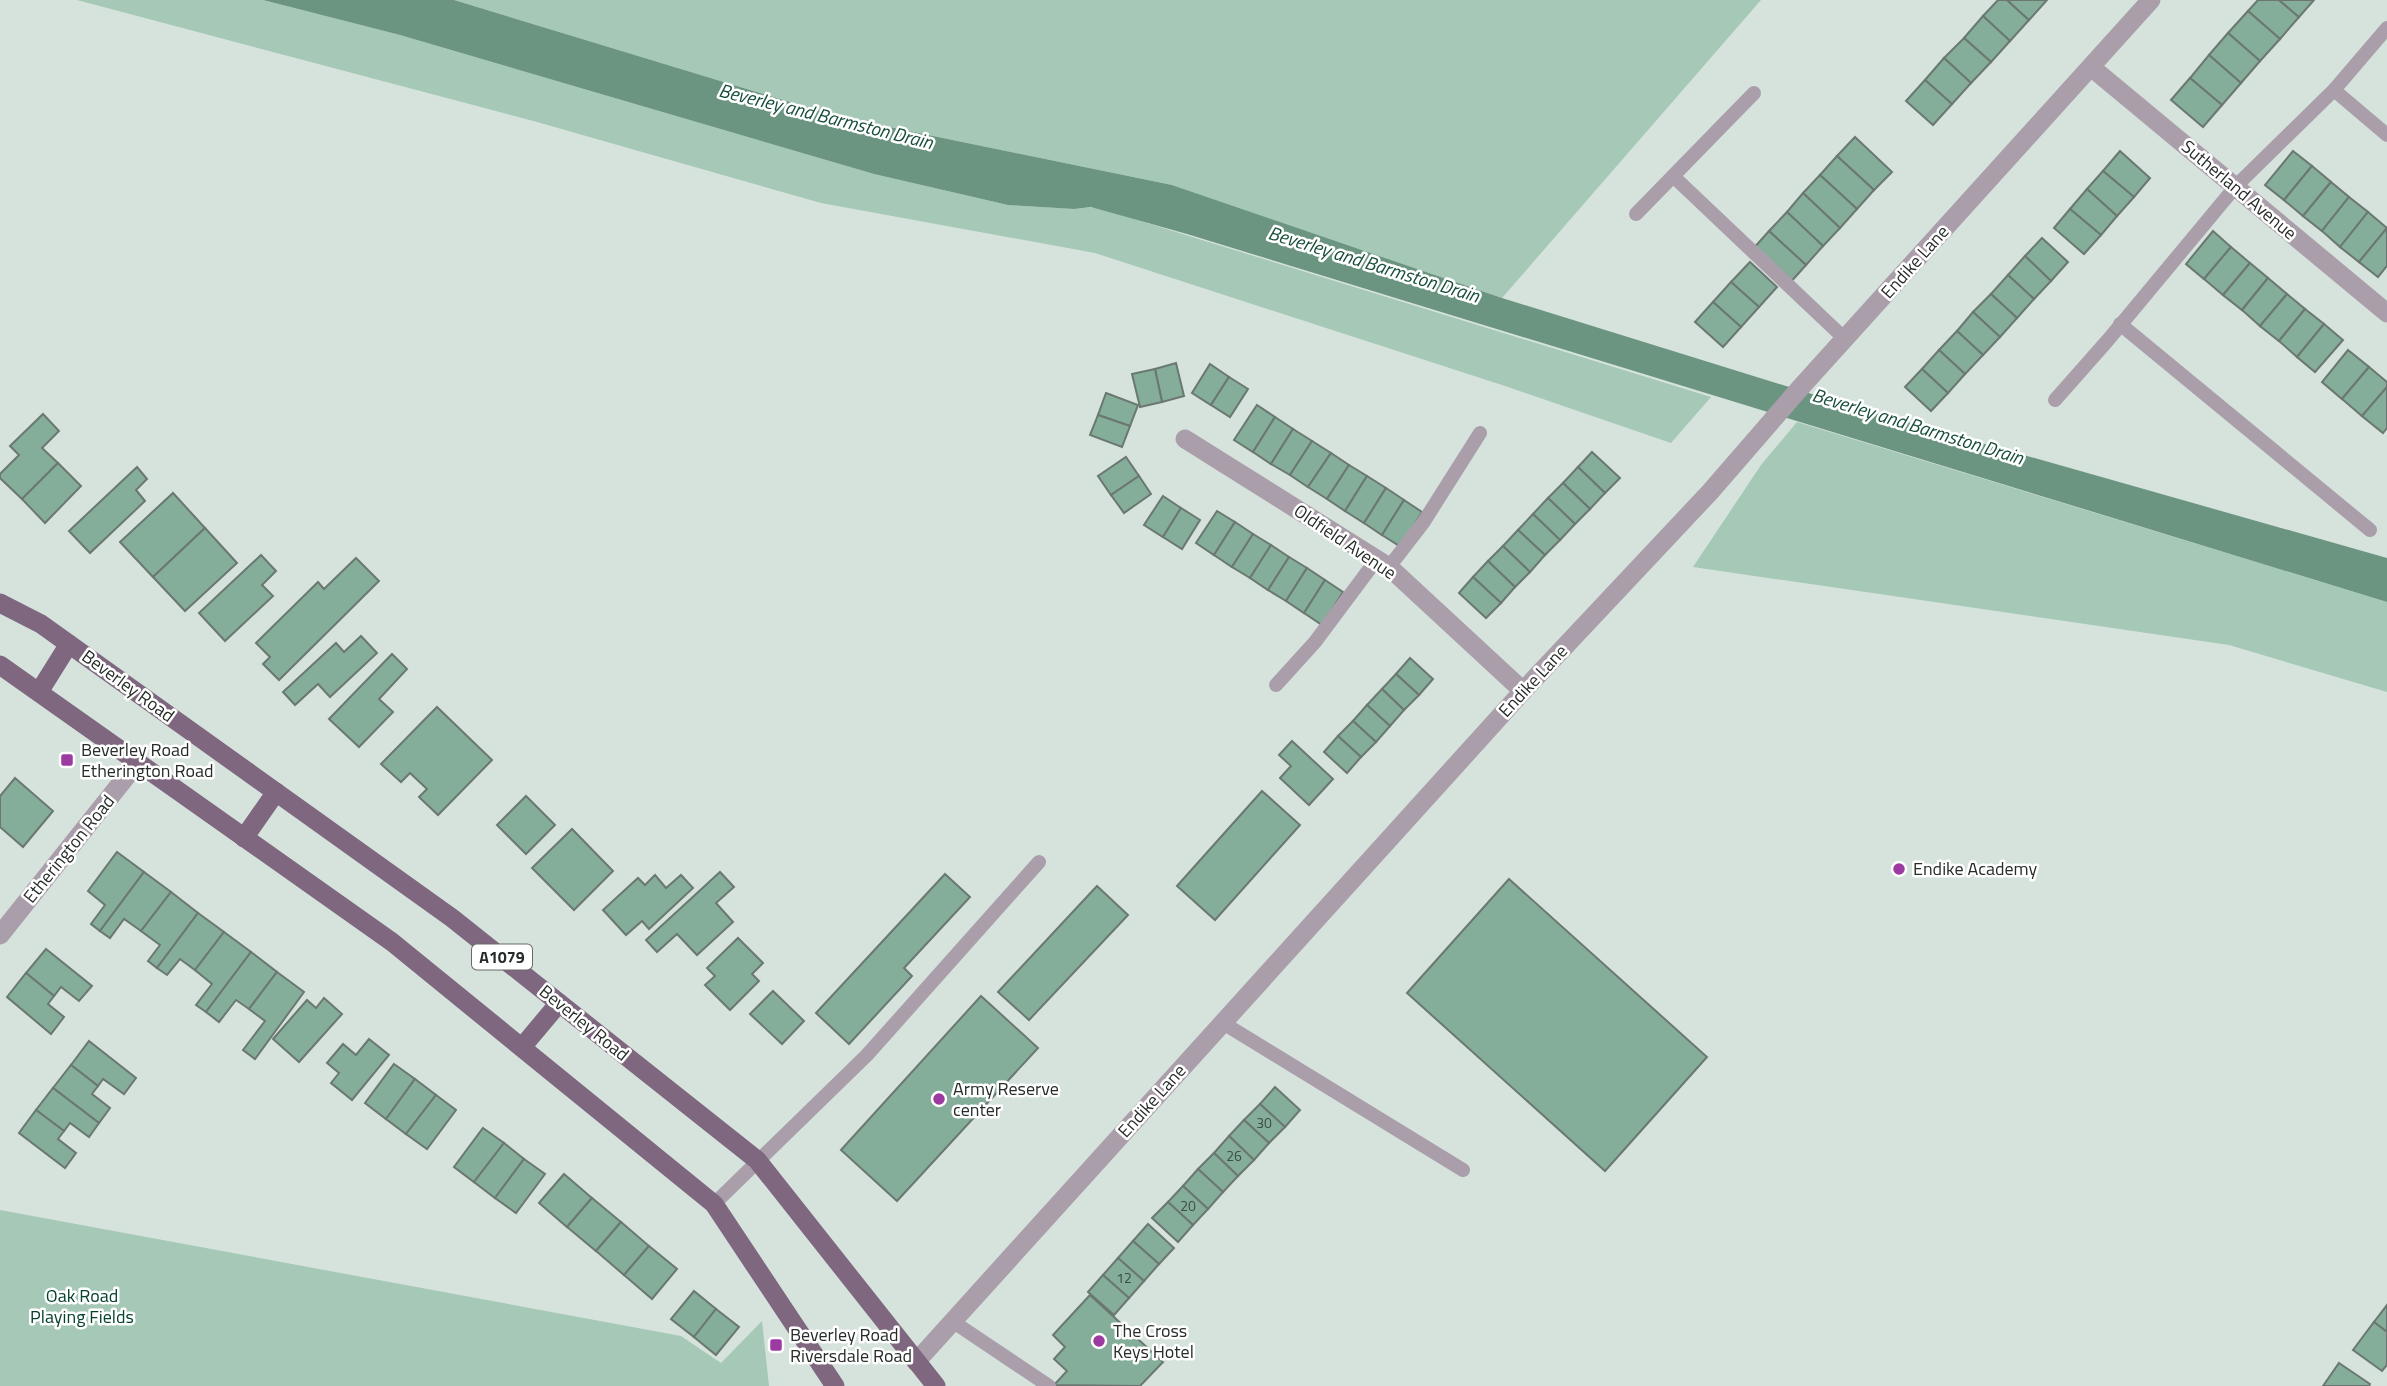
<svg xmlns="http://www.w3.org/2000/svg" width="2387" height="1386" viewBox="0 0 2387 1386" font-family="'Titillium Web',sans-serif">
<rect width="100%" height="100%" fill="#d5e3dc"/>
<g fill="#a6c8b7">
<path d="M77 0H263L400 35 874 174 1008 205 1074 209 1095 207 1711 397 1671 443 1505 386 1095 253 821 203 537 122Z"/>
<path d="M454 0H1761L1502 298 1172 185 836 116Z"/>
<path d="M1797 422 2387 602V692L2229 645 1693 567 1761 465Z"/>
<path d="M0 1210 681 1336 721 1363 762 1321 769 1386H0Z"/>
</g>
<path fill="#6b9581" d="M263 0H454L836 116 1172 185 1502 298 1844 404 2387 558V602L1187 234 1091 207 1074 209 1008 205 874 174 400 35Z"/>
<g fill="#84ae9a" stroke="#6b7871" stroke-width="2">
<path d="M1998 0H2007L2029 20 2010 41 1983 16Z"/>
<path d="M2007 0H2047L2029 20Z"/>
<path d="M2258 0H2279L2299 17 2280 39 2248 11Z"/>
<path d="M2279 0H2314L2299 17Z"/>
<path d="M2248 11 2280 39 2260 61 2228 33Z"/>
<path d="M1983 16 2010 41 1991 62 1964 38Z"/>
<path d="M2228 33 2260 61 2241 83 2209 55Z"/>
<path d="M1964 38 1991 62 1971 83 1944 58Z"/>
<path d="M2209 55 2241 83 2222 105 2190 78Z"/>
<path d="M1944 58 1971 83 1952 104 1925 80Z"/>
<path d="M2190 78 2222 105 2203 127 2171 100Z"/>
<path d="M1925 80 1952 104 1933 125 1906 101Z"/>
<path d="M1855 137 1892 172 1874 190 1837 156Z"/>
<path d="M2120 151 2150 178 2134 197 2103 171Z"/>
<path d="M2293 151 2312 166 2284 200 2265 185Z"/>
<path d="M1837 156 1874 190 1857 209 1820 175Z"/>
<path d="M2312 166 2331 182 2303 216 2284 200Z"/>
<path d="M2103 171 2134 197 2117 216 2087 189Z"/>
<path d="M1820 175 1857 209 1840 228 1803 193Z"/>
<path d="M2331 182 2349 197 2322 231 2303 216Z"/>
<path d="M2087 189 2117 216 2101 235 2070 209Z"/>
<path d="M1803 193 1840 228 1823 246 1787 212Z"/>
<path d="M2349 197 2368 212 2340 247 2322 231Z"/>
<path d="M2070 209 2101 235 2084 254 2054 228Z"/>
<path d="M1787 212 1823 246 1806 265 1769 231Z"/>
<path d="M2368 212 2387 228 2359 262 2340 247Z"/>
<path d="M2387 228V266L2378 277 2359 262Z"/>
<path d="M1769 231 1806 265 1789 284 1752 250Z"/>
<path d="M2213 231 2231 247 2204 279 2186 264Z"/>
<path d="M2042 238 2068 262 2051 281 2025 256Z"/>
<path d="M2231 247 2250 263 2223 295 2204 279Z"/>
<path d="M2025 256 2051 281 2034 299 2008 275Z"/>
<path d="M1750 262 1777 287 1759 307 1731 282Z"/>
<path d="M2250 263 2268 278 2242 310 2223 295Z"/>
<path d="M2008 275 2034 299 2017 318 1991 294Z"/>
<path d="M2268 278 2287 294 2260 326 2242 310Z"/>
<path d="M1731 282 1759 307 1741 327 1713 302Z"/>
<path d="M1991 294 2017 318 2000 337 1973 312Z"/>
<path d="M2287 294 2305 309 2279 341 2260 326Z"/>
<path d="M1713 302 1741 327 1723 347 1695 322Z"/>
<path d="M2305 309 2324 324 2297 357 2279 341Z"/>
<path d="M1973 312 2000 337 1983 355 1957 331Z"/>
<path d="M2324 324 2343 340 2315 372 2297 357Z"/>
<path d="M1957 331 1983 355 1965 374 1939 350Z"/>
<path d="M1939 350 1965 374 1948 393 1922 369Z"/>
<path d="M2348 350 2369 367 2342 399 2322 382Z"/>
<path d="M1176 363 1184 396 1162 402 1155 369Z"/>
<path d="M1210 364 1229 377 1211 405 1192 393Z"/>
<path d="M2369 367 2387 382V387L2362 416 2342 399Z"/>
<path d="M1155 369 1162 402 1140 407 1132 374Z"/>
<path d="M1922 369 1948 393 1931 411 1905 387Z"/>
<path d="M1229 377 1248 389 1230 417 1211 405Z"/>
<path d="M2387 387V428L2383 433 2362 416Z"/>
<path d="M1106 393 1138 405 1130 426 1098 415Z"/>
<path d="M1257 405 1275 417 1253 452 1234 440Z"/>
<path d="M43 414 59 431 42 448 58 463 22 499 0 478V474L19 455 10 446Z"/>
<path d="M1098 415 1130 426 1122 447 1090 435Z"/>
<path d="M1275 417 1293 429 1271 464 1253 452Z"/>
<path d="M1293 429 1312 441 1290 475 1271 464Z"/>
<path d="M1312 441 1331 453 1308 487 1290 475Z"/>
<path d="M1592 452 1620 478 1605 493 1578 467Z"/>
<path d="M1331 453 1349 465 1327 499 1308 487Z"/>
<path d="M1126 457 1139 476 1111 495 1098 476Z"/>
<path d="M58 463 81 486 45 523 22 499Z"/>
<path d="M1349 465 1367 476 1345 511 1327 499Z"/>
<path d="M137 467 147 479 136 490 145 501 90 553 69 531Z"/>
<path d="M1578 467 1605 493 1590 509 1563 483Z"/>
<path d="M1139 476 1151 494 1124 513 1111 495Z"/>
<path d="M1367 476 1386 488 1364 523 1345 511Z"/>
<path d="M1563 483 1590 509 1575 524 1548 498Z"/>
<path d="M1386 488 1404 500 1382 535 1364 523Z"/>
<path d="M173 493 205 528 153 577 120 542Z"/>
<path d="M1163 496 1181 508 1163 537 1144 525Z"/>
<path d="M1548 498 1575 524 1560 540 1533 514Z"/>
<path d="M1404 500 1422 512 1401 547 1382 535Z"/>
<path d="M1181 508 1200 520 1182 549 1163 537Z"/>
<path d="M1217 511 1235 522 1214 555 1196 543Z"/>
<path d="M1533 514 1560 540 1545 555 1518 530Z"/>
<path d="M1235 522 1253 534 1232 567 1214 555Z"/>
<path d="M205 528 237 563 185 611 153 577Z"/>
<path d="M1518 530 1545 555 1530 572 1503 546Z"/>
<path d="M1253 534 1271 545 1250 578 1232 567Z"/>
<path d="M1271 545 1289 557 1268 590 1250 578Z"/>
<path d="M1503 546 1530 572 1515 587 1488 561Z"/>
<path d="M261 555 276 571 262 585 273 596 225 641 199 613Z"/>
<path d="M1289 557 1307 568 1286 601 1268 590Z"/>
<path d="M356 558 379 581 279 680 263 664 270 657 256 643 318 582 324 589Z"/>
<path d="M1488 561 1515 587 1501 603 1473 577Z"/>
<path d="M1307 568 1325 580 1304 613 1286 601Z"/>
<path d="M1473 577 1501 603 1486 618 1459 593Z"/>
<path d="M1325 580 1343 592 1322 625 1304 613Z"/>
<path d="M361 636 377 653 330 697 318 684 295 705 283 692 336 643 344 652Z"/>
<path d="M392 654 407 669 379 699 393 712 359 747 329 719Z"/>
<path d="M1410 658 1433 679 1419 695 1396 674Z"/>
<path d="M1396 674 1419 695 1404 710 1382 689Z"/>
<path d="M1382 689 1404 710 1390 726 1367 705Z"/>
<path d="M1367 705 1390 726 1376 742 1353 721Z"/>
<path d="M437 707 492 760 438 815 419 797 427 789 410 773 401 782 381 764Z"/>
<path d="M1353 721 1376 742 1361 757 1338 736Z"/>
<path d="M1338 736 1361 757 1347 773 1324 752Z"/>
<path d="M1292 741 1333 779 1309 805 1280 778 1291 766 1279 755Z"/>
<path d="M15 778 53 811 23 847 0 827V796Z"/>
<path d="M1262 791 1300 825 1215 920 1177 886Z"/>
<path d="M526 796 555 825 526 854 497 825Z"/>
<path d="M572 829 613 871 574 910 532 868Z"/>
<path d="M117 852 144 872 100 931 91 924 105 905 88 891Z"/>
<path d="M144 872 171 892 141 931 124 919 110 938 100 931Z"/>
<path d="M720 872 734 887 716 903 733 922 697 955 677 934 657 952 646 940Z"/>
<path d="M945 874 970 897 904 968 912 976 849 1044 816 1013Z"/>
<path d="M655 875 666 888 681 875 693 888 649 929 642 921 626 935 603 910 638 878 645 885Z"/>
<path d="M1509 879 1707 1057 1605 1171 1407 993Z"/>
<path d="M1097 886 1128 915 1029 1020 998 992Z"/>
<path d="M171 892 198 913 157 968 148 961 160 945 141 931Z"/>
<path d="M198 913 224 932 195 970 180 959 167 975 157 968Z"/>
<path d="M224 932 251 952 206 1012 196 1005 212 984 195 970Z"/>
<path d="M738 938 763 963 752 974 759 981 730 1010 705 985 715 976 707 968Z"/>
<path d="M46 949 92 986 79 1001 61 987 54 996 26 973Z"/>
<path d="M251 952 277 972 249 1009 236 1000 219 1022 206 1012Z"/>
<path d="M277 972 304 992 255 1059 243 1050 265 1021 249 1009Z"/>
<path d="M26 973 54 996 48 1004 64 1017 51 1034 7 997Z"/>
<path d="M773 991 804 1021 782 1044 750 1014Z"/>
<path d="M981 996 1038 1048 897 1201 841 1150Z"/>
<path d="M324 998 342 1014 299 1062 273 1039 307 1000 316 1008Z"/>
<path d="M369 1039 389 1055 352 1100 331 1083 339 1073 327 1063 343 1044 356 1055Z"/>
<path d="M89 1041 136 1078 124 1094 103 1079 98 1086 71 1065Z"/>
<path d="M394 1064 415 1079 386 1119 365 1103Z"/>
<path d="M71 1065 98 1086 92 1094 110 1108 99 1123 53 1088Z"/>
<path d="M415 1079 436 1095 406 1134 386 1119Z"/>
<path d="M1275 1087 1300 1110 1285 1127 1260 1104Z"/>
<path d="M53 1088 99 1123 89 1137 70 1123 64 1131 36 1110Z"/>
<path d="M436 1095 456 1110 427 1149 406 1134Z"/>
<path d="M1260 1104 1285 1127 1269 1143 1244 1120Z"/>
<path d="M36 1110 64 1131 58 1139 76 1153 65 1168 19 1133Z"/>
<path d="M1244 1120 1269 1143 1254 1160 1229 1136Z"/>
<path d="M483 1128 504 1143 474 1182 454 1167Z"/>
<path d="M1229 1136 1254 1160 1238 1176 1214 1153Z"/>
<path d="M504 1143 524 1159 495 1198 474 1182Z"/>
<path d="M1214 1153 1238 1176 1223 1192 1198 1169Z"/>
<path d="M524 1159 545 1174 516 1213 495 1198Z"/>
<path d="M1198 1169 1223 1192 1208 1209 1183 1186Z"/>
<path d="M564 1174 592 1198 567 1227 539 1203Z"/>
<path d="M1183 1186 1208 1209 1193 1225 1168 1202Z"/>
<path d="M592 1198 621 1222 596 1251 567 1227Z"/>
<path d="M1168 1202 1193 1225 1178 1242 1152 1218Z"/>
<path d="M621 1222 649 1246 624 1275 596 1251Z"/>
<path d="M1148 1224 1174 1248 1159 1264 1133 1241Z"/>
<path d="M1133 1241 1159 1264 1144 1281 1118 1258Z"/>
<path d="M649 1246 677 1269 652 1299 624 1275Z"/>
<path d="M1118 1258 1144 1281 1129 1298 1103 1275Z"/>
<path d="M1103 1275 1129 1298 1114 1315 1088 1292Z"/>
<path d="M694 1291 716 1309 694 1337 671 1319Z"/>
<path d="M1090 1295 1163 1362 1140 1386 1054 1385 1067 1371 1054 1359 1065 1347 1053 1335Z"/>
<path d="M2387 1305V1332L2374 1322Z"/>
<path d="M716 1309 739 1327 716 1355 694 1337Z"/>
<path d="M2374 1322 2387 1332V1365L2382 1371 2353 1350Z"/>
<path d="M2339 1363 2370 1384 2369 1386H2323Z"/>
</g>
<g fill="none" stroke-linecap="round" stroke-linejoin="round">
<g stroke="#ab9eab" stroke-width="14">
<path d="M2334 90 2387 135"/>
<path d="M1673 176 1845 339"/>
<path d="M1636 214 1754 93"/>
<path d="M2120 324 2370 530"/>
<path d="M2055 400 2108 340 2236 186 2334 90 2387 28"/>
<path d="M1389 567 1423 523 1480 433"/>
<path d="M1276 685 1315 642 1377 559"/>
<path d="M1223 1023 1463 1170"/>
<path d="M714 1204 867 1055 1039 862"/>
<path d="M952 1321 1049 1386"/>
</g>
<g stroke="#ab9eab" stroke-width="19">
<path d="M2091 67 2387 313"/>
<path d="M1185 439 1389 567 1523 691"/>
<path d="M0 935 137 763"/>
</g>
<path stroke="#ab9eab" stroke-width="19" d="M916 1362 1523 691 1710 492 1801 387 2151 0"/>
<g stroke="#7f677f" stroke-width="19">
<path d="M0 603 41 624 452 918 757 1160 936 1386"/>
<path d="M0 665 392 942 714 1204 835 1386"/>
<path d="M39 692 69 644"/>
<path d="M244 838 276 792"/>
<path d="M523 1046 559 1003"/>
</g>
</g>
<g fill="#9d3aa1" stroke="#fff" stroke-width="2.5">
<rect x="60" y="753" width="14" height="14" rx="3.5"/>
<circle cx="1899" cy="869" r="7"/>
<circle cx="939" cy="1099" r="7"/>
<circle cx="1099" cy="1341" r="7"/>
<rect x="769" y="1338" width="14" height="14" rx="3.5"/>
</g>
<g text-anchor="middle" stroke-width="5" stroke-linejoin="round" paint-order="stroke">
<g font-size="14" fill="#3e4c45">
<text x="1264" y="1128">30</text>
<text x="1234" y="1161">26</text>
<text x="1188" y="1211">20</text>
<text x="1124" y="1283">12</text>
</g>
<rect fill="#fff" stroke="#686b69" stroke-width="2" x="472" y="944.5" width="60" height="25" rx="5"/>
<g font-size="16" font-weight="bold" fill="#272c29">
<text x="502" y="963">A1079</text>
</g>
<g font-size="18" fill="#272c29" stroke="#fff">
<text transform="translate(2239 190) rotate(40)" y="6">Sutherland Avenue</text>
<text transform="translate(1915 262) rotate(-48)" y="6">Endike Lane</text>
<text transform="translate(1345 542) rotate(34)" y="6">Oldfield Avenue</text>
<text transform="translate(1533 681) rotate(-47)" y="6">Endike Lane</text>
<text transform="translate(128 686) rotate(36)" y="6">Beverley Road</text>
<text transform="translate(69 849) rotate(-51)" y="6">Etherington Road</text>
<text transform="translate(584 1023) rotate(39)" y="6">Beverley Road</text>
<text transform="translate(1152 1101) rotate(-48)" y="6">Endike Lane</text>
</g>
<g font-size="18" fill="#272c29" stroke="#fff" text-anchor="start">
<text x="81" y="756">Beverley Road<tspan x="81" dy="21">Etherington Road</tspan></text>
<text x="1913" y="875">Endike Academy</text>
<text x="953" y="1095">Army Reserve<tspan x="953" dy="21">center</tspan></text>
<text x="1113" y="1337">The Cross<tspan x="1113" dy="21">Keys Hotel</tspan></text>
<text x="790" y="1341">Beverley Road<tspan x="790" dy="21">Riversdale Road</tspan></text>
</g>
<g font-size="18" fill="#05412d" stroke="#fff">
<text x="82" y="1302">Oak Road<tspan x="82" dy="21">Playing Fields</tspan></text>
</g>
<g font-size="19" font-style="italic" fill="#164d38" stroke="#fff">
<text transform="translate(826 116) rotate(14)" y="7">Beverley and Barmston Drain</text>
<text transform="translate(1374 264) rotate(17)" y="7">Beverley and Barmston Drain</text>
<text transform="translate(1918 426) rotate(17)" y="7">Beverley and Barmston Drain</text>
</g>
</g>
</svg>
